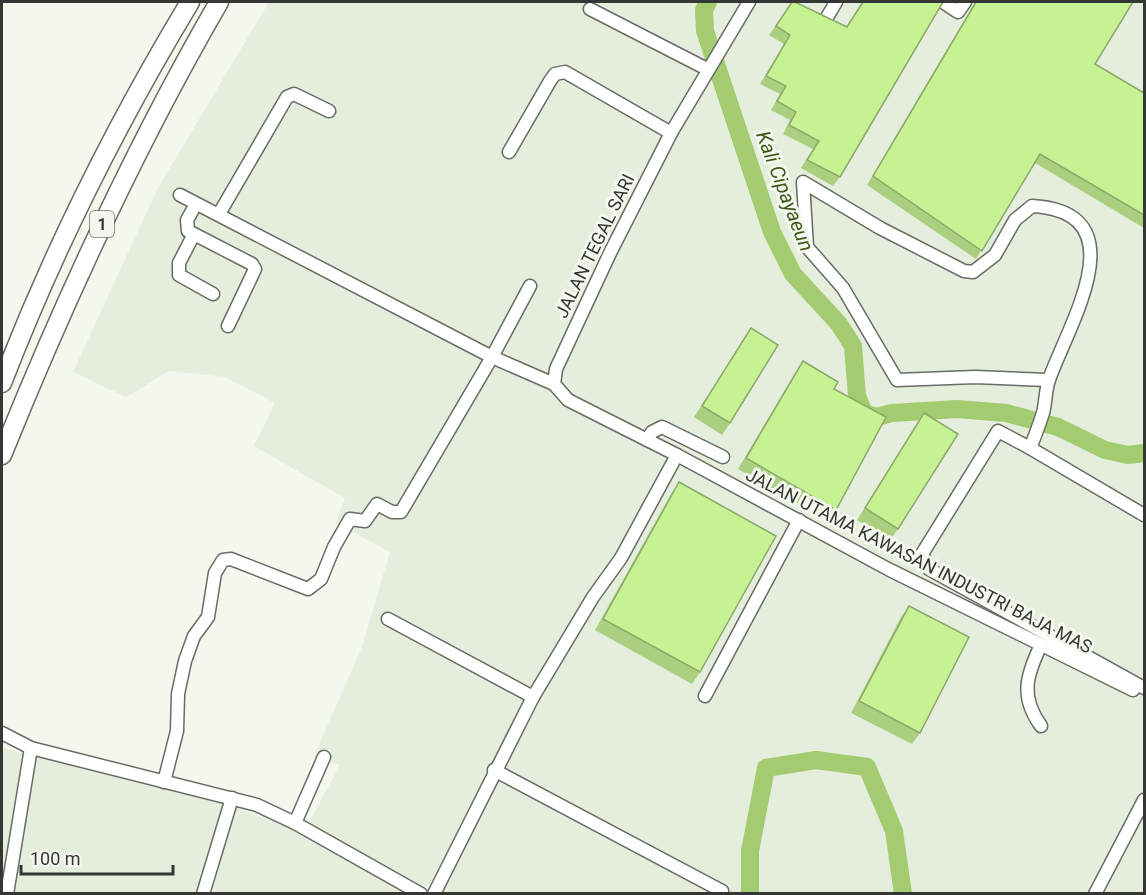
<svg xmlns="http://www.w3.org/2000/svg" width="1146" height="895" viewBox="0 0 1146 895" font-family="Roboto,sans-serif">
<rect width="100%" height="100%" fill="#f3f7ee"/>
<path fill="#e5eddd" d="M269 2H1144V893H2V748L233 807 304 832 340 765 313 758 362 647 390 552 336 523 345 498 254 446 275 403 225 377 169 371 126 397 73 372 158 188Z"/>
<g fill="none" stroke-linecap="round" stroke-linejoin="round">
<g stroke="#a2cc6f" stroke-width="18">
<path d="M708 2 704 10 705 31 772 232 793 274 839 324 853 346 857 396 864 413 877 417 892 413 957 409 1006 413 1058 427 1105 450 1128 455 1144 453"/>
<path d="M750 894V851L766 768 816 760 867 767 894 831 903 894"/>
</g>
<defs>
<g id="minor">
<path d="M749 2 671 133 610 253 556 369 554 384 568 400 677 455 888 569 1133 690"/>
<path d="M943 2 958 12 965 2"/>
<path d="M590 9 707 69"/>
<path d="M826 19 836 2"/>
<path d="M509 152 550 81 555 74 565 72 671 133"/>
<path d="M180 195 492 357 554 384"/>
<path d="M196 204 187 220 188 231 252 264 255 269 228 326"/>
<path d="M219 214 287 97 294 94 329 111"/>
<path d="M194 234 179 263V275L213 294"/>
<path d="M1048 380 975 377 897 380 843 288 807 247 803 182 880 228 964 271 973 272 995 255 1015 220 1032 206C1139 212 1070 322 1050 377 1045 389 1046 402 1043 413 1039 425 1035 437 1030 448L998 431 922 554 929 569 1144 688"/>
<path d="M647 440 652 432 662 427 723 457"/>
<path d="M1030 448 1144 515"/>
<path d="M388 619 533 697"/>
<path d="M1041 645C1026 676 1020 697 1041 726"/>
<path d="M705 696 799 520"/>
<path d="M2 733 31 748 257 805 295 823 421 894"/>
<path d="M494 770 722 891"/>
<path d="M164 782 177 731 178 694 185 661 194 636 208 617 215 573 223 560 231 559 308 589 321 579 334 547 350 519 365 521 377 504 392 512H401L492 357 530 286"/>
<path d="M295 823 324 757"/>
<path d="M7 894 31 748"/>
<path d="M203 894 232 798"/>
<path d="M434 894 533 697 593 597 621 558 677 455"/>
<path d="M1095 894 1144 800"/>
</g>
<g id="highway">
<path d="M2 383C53 251 117 123 190 2"/>
<path d="M2 455C65 299 135 147 219 2"/>
</g>
</defs>
<use href="#minor" stroke="#686c64" stroke-width="15"/>
<use href="#highway" stroke="#686c64" stroke-width="21"/>
<use href="#minor" stroke="#fff" stroke-width="12"/>
<use href="#highway" stroke="#fff" stroke-width="18"/>
</g>
<g fill="#aad07f">
<path d="M792 2 846 27 862 2H943L840 177 833 186 801 168 813 149 783 134 790 120 771 110 780 94 760 84 784 44 769 35Z"/>
<path d="M975 2H1133L1095 64 1144 93V228L1035 163 976 259 867 185Z"/>
<path d="M751 328 730 423 722 435 694 417Z"/>
<path d="M803 361 834 389 836 510 828 521 738 469 795 373Z"/>
<path d="M924 413 898 529 890 540 857 520Z"/>
<path d="M679 482 700 672 692 684 595 630 671 494Z"/>
<path d="M909 606 920 733 912 744 851 713 901 617Z"/>
</g>
<g fill="#c6f294" stroke="#8ba968" stroke-width="1.5">
<path d="M792 2H795L847 27 863 2H943L840 177 807 160 819 141 789 125 796 112 777 101 786 86 766 76 790 35 776 26Z"/>
<path d="M976 2H1133L1095 64 1144 93V215L1040 154 982 251 873 176Z"/>
<path d="M751 328 778 345 730 423 702 406Z"/>
<path d="M803 361 838 382 834 389 886 417 836 510 746 458Z"/>
<path d="M924 413 958 434 898 529 865 508Z"/>
<path d="M679 482 776 536 700 672 603 619Z"/>
<path d="M909 606 969 637 920 733 859 701Z"/>
</g>
<g text-anchor="middle" stroke-width="6" stroke-linejoin="round" paint-order="stroke">
<rect fill="#f3f7ee" stroke="#6e716c" stroke-width="1.5" x="90" y="211" width="24" height="26" rx="4.5"/>
<g font-size="16" font-weight="bold" fill="#353734">
<text x="102" y="230">1</text>
</g>
<g font-size="18" fill="#353734" stroke="#f3f7ee">
<text transform="translate(595 246) rotate(-64)" y="6">JALAN TEGAL SARI</text>
<text transform="translate(919 561) rotate(27)" y="6">JALAN UTAMA KAWASAN INDUSTRI BAJA MAS</text>
</g>
<g font-size="20" font-style="italic" fill="#3e5919" stroke="#f3f7ee">
<text transform="translate(785 191) rotate(69)" y="7">Kali Cipayaeun</text>
</g>
</g>
<rect width="1146" height="895" fill="none" stroke="#353734" stroke-width="6"/>
<path d="M21 865v9h152v-9" fill="none" stroke="#353734" stroke-width="3"/>
<text x="30" y="865" font-size="18" fill="#353734" stroke="#f3f7ee" stroke-width="4.5" paint-order="stroke">100 m</text>
</svg>
